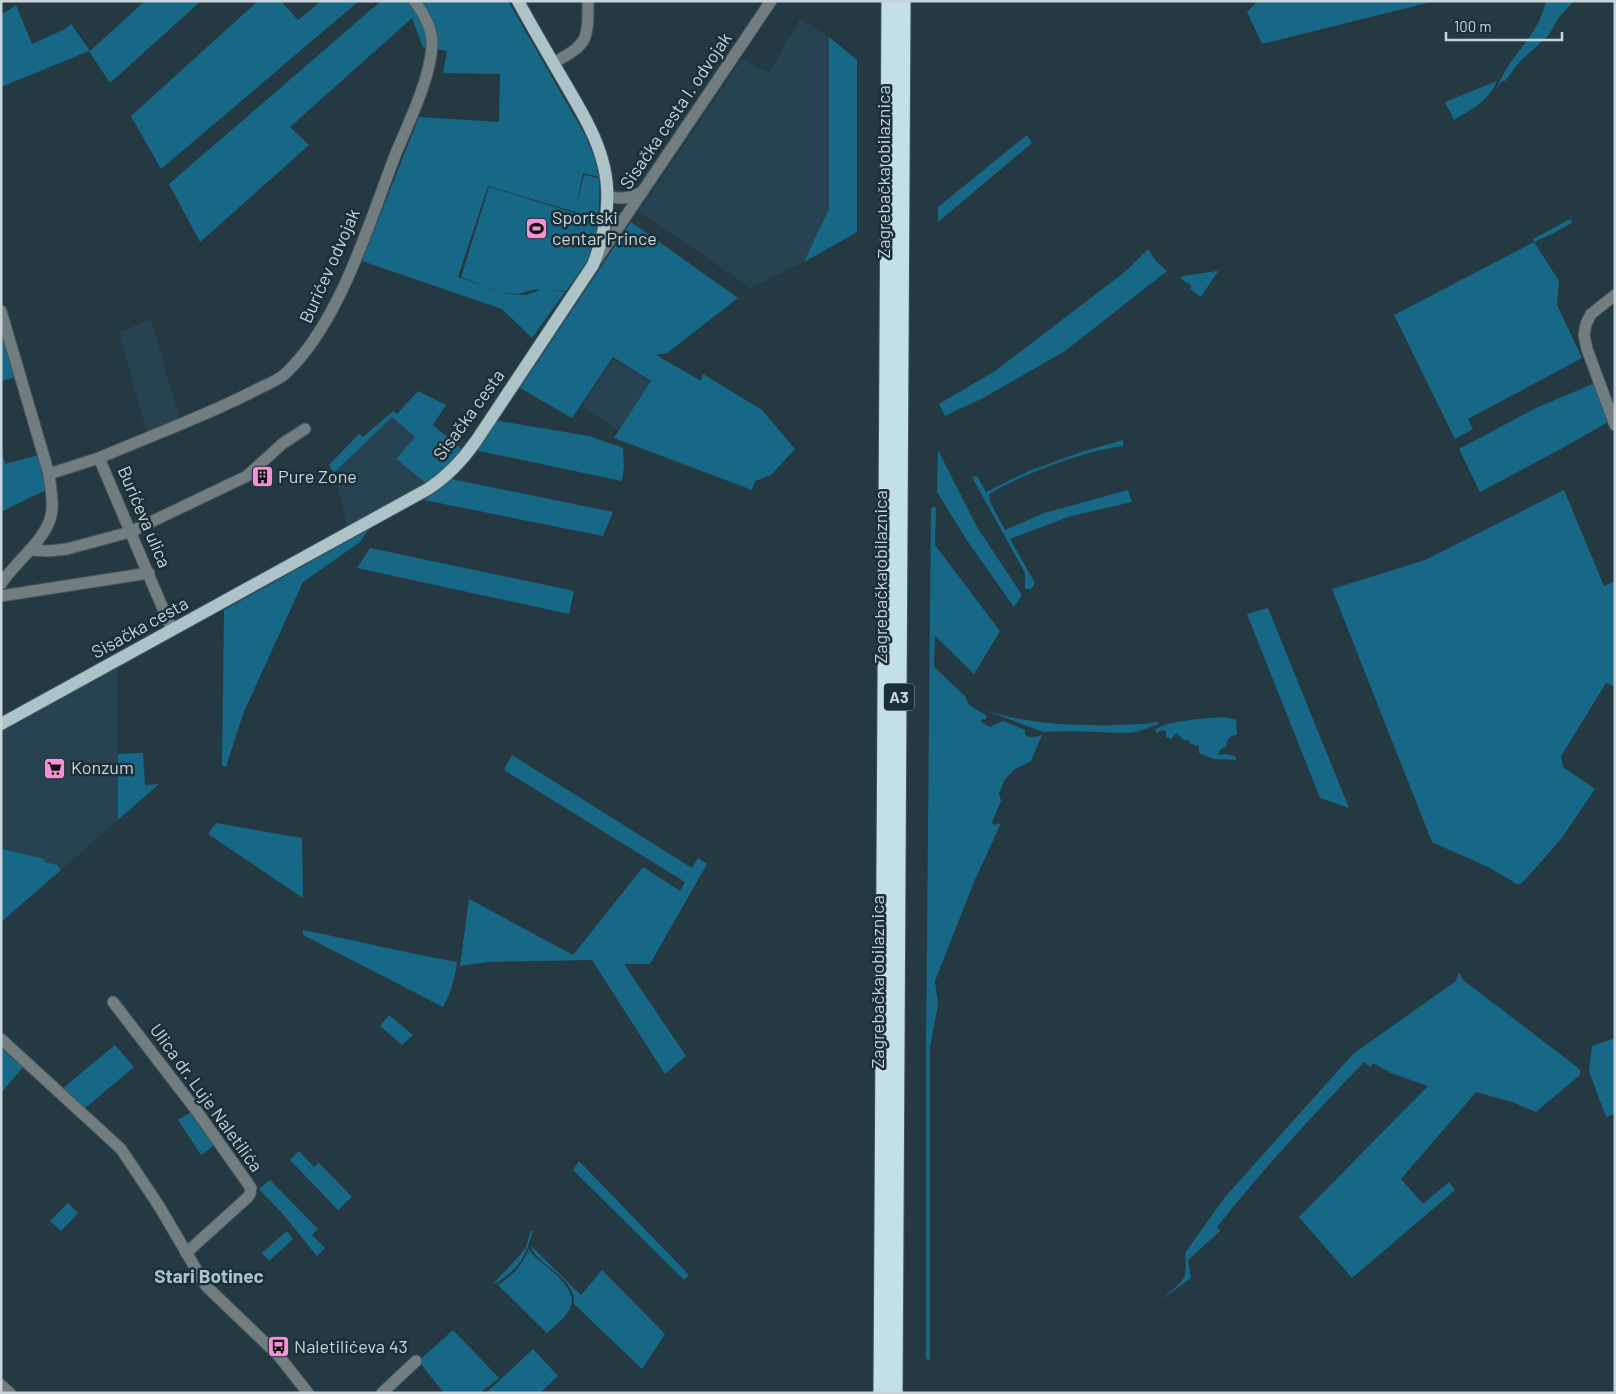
<svg xmlns="http://www.w3.org/2000/svg" width="1616" height="1394" viewBox="0 0 1616 1394" font-family="Barlow,sans-serif">
<rect width="100%" height="100%" fill="#253943"/>
<g fill="#274351">
<path d="M800 19 827 36 857 60V232L821 253 751 288 639 211 742 59 769 73Z"/>
<path d="M151 320 180 420 147 433 119 332Z"/>
<path d="M613 359 651 382 620 432 582 405Z"/>
<path d="M392 417 415 437 396 459 426 483 347 526 334 473Z"/>
<path d="M118 660V820L61 870 57 865 2 849 1 852V724Z"/>
</g>
<g fill="#176886" fill-rule="evenodd">
<path d="M145 1H201L110 83 89 51 1 87V15L16 5 32 44 65 29 71 24 90 51Z"/>
<path d="M258 1H281L298 20 321 1H359L161 169 131 116Z"/>
<path d="M381 1H508L585 135 595 159 599 177 583 173 576 207 584 175 599 178C600 204 599 234 588 259 582 270 573 281 566 291L551 290 565 292 532 338 502 309 362 261 419 117 499 122 500 74 443 73 447 51 423 47 412 18 290 127 309 145 200 242 169 184ZM488 186 576 212 575 213 489 187 461 277C478 283 498 294 516 294 524 294 532 288 540 290L526 295 507 294 458 277Z"/>
<path d="M1258 1H1435L1262 44 1247 12Z"/>
<path d="M1546 1H1574L1560 16 1548 36 1520 61 1505 81H1502L1497 88C1509 55 1539 36 1546 1Z"/>
<path d="M829 37 857 60V232L804 262 829 209Z"/>
<path d="M1497 81C1489 101 1472 109 1454 120L1445 102Z"/>
<path d="M1027 135 1032 143 938 222V207Z"/>
<path d="M1570 219 1572 223 1554 233 1534 242 1559 281 1557 305 1582 358 1468 419 1473 429 1455 439 1394 315 1534 242 1533 239Z"/>
<path d="M631 222 738 298 667 353 656 355 701 381 703 374 762 410 795 449 771 475 755 481 752 490 614 438 651 381 613 357 572 418 520 388Z"/>
<path d="M1148 249 1156 261 1167 271 1065 351 985 397 945 416 939 404 995 371 1024 349 1126 271Z"/>
<path d="M1218 271 1201 297 1190 289 1192 286 1180 278 1183 276Z"/>
<path d="M1 323 16 377 1 381Z"/>
<path d="M1595 383 1610 421 1557 451 1480 492 1459 449 1536 408Z"/>
<path d="M418 391 446 405 433 425 463 450 452 463 426 483 396 459 415 437 392 417 334 473 329 465 359 434 363 437 393 411 397 414Z"/>
<path d="M499 421 589 436 623 448 624 467 622 481 475 450 493 424Z"/>
<path d="M1123 440V446C1083 451 1023 474 989 494L990 502 1005 530 1044 513 1128 490 1132 502 1071 516 1010 539 1035 583 1031 589H1025V573L972 477 977 476 986 492 1029 471 1081 452Z"/>
<path d="M1 447 5 464 39 455 46 490 1 512Z"/>
<path d="M938 450 977 527 1022 595 1014 607 966 539 937 492Z"/>
<path d="M451 479 613 512 603 536 424 500 439 490Z"/>
<path d="M1564 490 1604 586 1615 581V687L1606 683 1561 756 1563 767 1595 789 1561 839 1521 884H1517L1490 868 1432 842 1332 589 1425 560Z"/>
<path d="M936 507 935 545 1000 631 974 674 935 636 934 667 965 696 969 705 987 716 985 720 982 719 981 722 990 727 1003 721 1025 730V735C1030 738 1037 737 1042 735L1031 761 1015 769 1005 779 999 793 1001 801 992 822 994 825 1001 823 974 882 935 981 938 1004 930 1047V1360L926 1359V1049L931 508Z"/>
<path d="M368 530 360 542 303 582 243 714 226 767 222 766 224 610Z"/>
<path d="M370 548 574 591 569 614 357 568Z"/>
<path d="M1268 608 1349 808 1320 798 1247 614Z"/>
<path d="M977 707C1021 724 1069 726 1116 725 1130 724 1144 725 1158 722L1159 724 1136 732 1125 733 1072 731 1043 732Z"/>
<path d="M1225 717 1236 720 1237 735 1231 736 1227 741 1226 747 1221 749 1218 755 1226 754 1235 756 1236 760 1214 759 1199 753V746L1191 744 1188 740H1184L1176 733 1171 739 1166 737V731L1161 730 1157 733 1155 730C1167 720 1209 718 1225 717Z"/>
<path d="M143 753 145 785 159 784 118 820V754Z"/>
<path d="M512 755 692 868 698 858 707 864 650 964H624L686 1056 665 1074 592 960 488 962 460 966 469 899 573 955 643 867 680 891 685 882 504 770Z"/>
<path d="M216 823 302 838 303 898 208 834Z"/>
<path d="M2 849 44 859 45 862 57 865 61 870 1 922Z"/>
<path d="M303 930C355 940 405 953 457 962 455 978 451 993 443 1007L303 935Z"/>
<path d="M1459 972 1463 980 1577 1067 1580 1070V1075L1536 1112 1512 1102 1476 1092 1401 1179 1423 1204 1449 1182 1455 1190 1352 1278 1299 1217 1428 1086 1391 1073 1373 1063 1370 1067 1364 1062C1313 1115 1263 1169 1217 1227L1220 1231 1188 1260 1191 1278 1161 1300 1179 1284 1184 1278 1186 1269 1185 1253 1225 1197 1353 1054 1456 981Z"/>
<path d="M389 1015 413 1035 402 1045 380 1026Z"/>
<path d="M1615 1038V1114L1606 1117 1589 1071 1592 1046Z"/>
<path d="M115 1045 134 1067 85 1108 62 1089Z"/>
<path d="M1 1048 23 1067 1 1093Z"/>
<path d="M193 1111 216 1144 201 1155 178 1120Z"/>
<path d="M299 1151 314 1167 319 1163 352 1197 338 1210 290 1160Z"/>
<path d="M579 1161 689 1275 684 1280 573 1170Z"/>
<path d="M270 1180 318 1229 312 1235 325 1248 317 1256 282 1213 259 1189Z"/>
<path d="M68 1203 78 1213 61 1231 50 1221Z"/>
<path d="M531 1230 533 1231C524 1260 520 1267 495 1284L494 1283 520 1255 526 1247Z"/>
<path d="M287 1231 293 1239 269 1261 262 1253Z"/>
<path d="M531 1246 581 1295 602 1270 665 1334 642 1369 574 1304C577 1277 533 1263 531 1246Z"/>
<path d="M529 1249 533 1255C546 1267 582 1290 569 1310 564 1319 554 1326 547 1333L498 1285C513 1275 522 1266 529 1249Z"/>
<path d="M453 1330 499 1378 480 1393H444L421 1364 420 1360Z"/>
<path d="M533 1349 558 1376 540 1393H486Z"/>
</g>
<g fill="none" stroke-linecap="round" stroke-linejoin="round">
<defs>
<g id="minor">
<path d="M553 63C588 44 588 41 588 1"/>
<path d="M607 196C621 200 630 198 642 192"/>
<path d="M597 259 771 1"/>
<path d="M1615 295 1591 314 1586 324 1584 335 1587 349 1615 425"/>
<path d="M1 311 49 474 99 458 172 630"/>
<path d="M99 458C150 436 203 417 252 392 262 386 276 382 285 374 340 323 369 223 396 153 409 122 430 79 432 46 433 30 424 13 414 1"/>
<path d="M30 550 48 551 67 549 130 532 247 476 282 444 305 429"/>
<path d="M1 584C15 561 51 537 52 509 53 497 50 485 49 474"/>
<path d="M1 596 149 573"/>
<path d="M113 1002 196 1110 251 1188 250 1194 248 1197 186 1253"/>
<path d="M1 1039 121 1149 159 1206 206 1286 278 1355 308 1393"/>
<path d="M1 1385 10 1393"/>
<path d="M382 1393 416 1361"/>
</g>
<path id="major" d="M1 724 428 489C448 476 462 461 476 441L593 265C605 234 612 200 604 167 597 135 578 106 562 78 547 52 532 27 518 1"/>
<g id="highway">
<path d="M881 1393 889 1"/>
<path d="M895 1393 903 1"/>
</g>
</defs>
<use href="#minor" stroke="#42555e" stroke-width="13"/>
<use href="#major" stroke="#42555e" stroke-width="14"/>
<use href="#highway" stroke="#42555e" stroke-width="17"/>
<use href="#minor" stroke="#717d7f" stroke-width="11"/>
<use href="#major" stroke="#acc4c7" stroke-width="12"/>
<use href="#highway" stroke="#c3e0e4" stroke-width="15"/>
</g>
<defs>
<symbol id="stadium-square" viewBox="-11 -11 22 22"><rect x="-9" y="-9" width="18" height="18" rx="4" fill="#f491d4" stroke="#1b2f38"/><path d="M0-5a6.5 5 0 1 0 0 10a6.5 5 0 1 0 0-10ZM-3.5-1.8h7v3.6h-7Z" fill="#111"/></symbol>
<symbol id="building-square" viewBox="-11 -11 22 22"><rect x="-9" y="-9" width="18" height="18" rx="4" fill="#f491d4" stroke="#1b2f38"/><path d="M-4-6H4V6H1V3H-1V6H-4ZM-2.5-4.3h1.7v1.8h-1.7ZM.8-4.3h1.7v1.8H.8ZM-2.5-1h1.7V.8h-1.7ZM.8-1h1.7V.8H.8Z" fill="#111"/></symbol>
<symbol id="supermarket-square" viewBox="-11 -11 22 22"><rect x="-9" y="-9" width="18" height="18" rx="4" fill="#f491d4" stroke="#1b2f38"/><path d="M-6-5.5h2.5l.6 2H6L4.5 2H-2.5L-4.4-4H-6ZM-1.5 3.2a1.3 1.3 0 1 0 .1 0ZM3 3.2a1.3 1.3 0 1 0 .1 0Z" fill="#111"/></symbol>
<symbol id="bus-square" viewBox="-11 -11 22 22"><rect x="-9" y="-9" width="18" height="18" rx="4" fill="#f491d4" stroke="#1b2f38"/><path d="M-5-6H5V4H4V6H2V4H-2V6H-4V4H-5ZM-3.5-4V0h7V-4ZM-3.5 1.2v1.5H-2V1.2ZM2 1.2v1.5H3.5V1.2Z" fill="#111"/></symbol>
</defs>
<g fill-rule="evenodd">
<use href="#stadium-square" x="524" y="216" width="25" height="25"/>
<use href="#building-square" x="250" y="464" width="25" height="25"/>
<use href="#supermarket-square" x="42" y="756" width="25" height="25"/>
<use href="#bus-square" x="266" y="1334" width="25" height="25"/>
</g>
<g text-anchor="middle" stroke-width="5" stroke-linejoin="round" paint-order="stroke">
<rect fill="#1b2f38" stroke="#94a2a9" stroke-width="1" x="884" y="683.5" width="30" height="27" rx="4"/>
<g font-size="16" font-weight="bold" fill="#c8d4da">
<text x="899" y="703">A3</text>
</g>
<g font-size="18" fill="#c8d4da" stroke="#1b2f38">
<text transform="translate(676 111) rotate(-56)" y="6">Sisačka cesta I. odvojak</text>
<text transform="translate(884 172) rotate(-90)" y="6">Zagrebačka obilaznica</text>
<text transform="translate(330 266) rotate(-66)" y="6">Burićev odvojak</text>
<text transform="translate(469 415) rotate(-54)" y="6">Sisačka cesta</text>
<text transform="translate(144 517) rotate(67)" y="6">Burićeva ulica</text>
<text transform="translate(881 577) rotate(-90)" y="6">Zagrebačka obilaznica</text>
<text transform="translate(140 628) rotate(-29)" y="6">Sisačka cesta</text>
<text transform="translate(878 982) rotate(-90)" y="6">Zagrebačka obilaznica</text>
<text transform="translate(206 1098) rotate(54)" y="6">Ulica dr. Luje Naletilića</text>
</g>
<g font-size="18" fill="#c8d4da" stroke="#1b2f38" text-anchor="start">
<text x="552" y="224">Sportski<tspan x="552" dy="21">centar Prince</tspan></text>
<text x="278" y="483">Pure Zone</text>
<text x="71" y="774">Konzum</text>
<text x="294" y="1353">Naletilićeva 43</text>
</g>
<g font-size="19" font-weight="bold" fill="#abc3cf" stroke="#1b2f38">
<text x="209" y="1283">Stari Botinec</text>
</g>
</g>
<rect width="1616" height="1394" fill="none" stroke="#c8d4da" stroke-width="5"/>
<path d="M1446 32v8h116v-8" fill="none" stroke="#c8d4da" stroke-width="2.5"/>
<text x="1454" y="32" font-size="15" fill="#c8d4da" stroke="#1b2f38" stroke-width="4" paint-order="stroke">100 m</text>
</svg>
